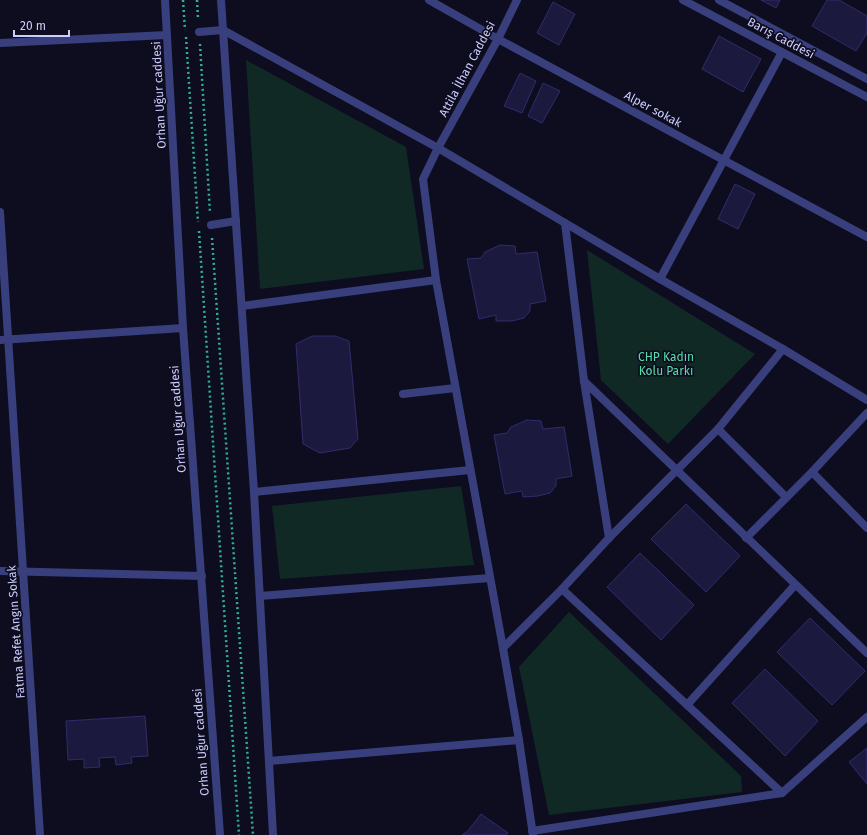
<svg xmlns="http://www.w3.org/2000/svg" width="867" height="835" viewBox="0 0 867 835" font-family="'Fira Sans',sans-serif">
<rect width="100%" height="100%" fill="#0d0d1f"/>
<g fill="#102925">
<path d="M246 60 406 147 424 269 260 289Z"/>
<path d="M587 250 755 354 668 444 601 380Z"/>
<path d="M461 486 474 565 280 579 272 506Z"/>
<path d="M569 612 741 776 742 792 549 815 519 667Z"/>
</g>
<g fill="#1c193f" stroke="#302c6b">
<path d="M761 0H780L776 8Z"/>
<path d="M827 0H839L867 16V33L856 51 812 26Z"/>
<path d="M553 2 575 14 559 45 537 33Z"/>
<path d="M719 36 761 59 743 92 702 69Z"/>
<path d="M520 73 536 81 522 113 504 106Z"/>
<path d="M543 83 560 91 542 123 528 116Z"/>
<path d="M735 184 755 194 738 229 718 219Z"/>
<path d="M500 245 515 246 516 254 537 252 546 301 530 304V311L524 318 512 321H496V315L479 319 467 259 481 258 485 252Z"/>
<path d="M312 336H335L349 341 358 439 350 448 320 453 303 444 296 344Z"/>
<path d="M527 420 541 421 543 429 564 427 572 476 556 479V486L550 493 538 496 523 497 522 491 505 494 494 435 507 433 511 427Z"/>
<path d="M686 504 740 556 706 592 651 539Z"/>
<path d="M640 553 694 605 661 640 607 587Z"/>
<path d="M810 618 865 671 832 705 777 652Z"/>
<path d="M765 669 818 721 785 756 732 703Z"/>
<path d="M145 716 148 756 131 757 132 763 116 765 115 757 99 758 100 767 84 768V759L68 760 66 721Z"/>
<path d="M867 748V784L849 762Z"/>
<path d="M481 814 508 833 506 835H462L467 832Z"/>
</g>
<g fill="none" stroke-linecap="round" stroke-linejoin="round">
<g stroke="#30ae96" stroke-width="2.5" stroke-dasharray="2 3" stroke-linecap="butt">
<path d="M183 0 185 30"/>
<path d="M197 0 198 19"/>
<path d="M186 37 198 222"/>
<path d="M200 44 210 213"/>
<path d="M199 231 239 835"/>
<path d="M212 238 253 835"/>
</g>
<path stroke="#393f7d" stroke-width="8" d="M403 394 455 388"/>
<g stroke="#393f7d" stroke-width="8">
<path d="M199 32 223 30"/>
<path d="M211 225 236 221"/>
</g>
<g stroke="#393f7d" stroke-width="8">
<path d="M165 0 183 328 220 835"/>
<path d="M221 0 254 492 273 835"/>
<path d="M429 0 498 39 867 237"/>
<path d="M517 0 498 39 438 148 423 179 436 280 503 648 519 740 533 835"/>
<path d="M683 0 867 97"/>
<path d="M719 0 867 79"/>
<path d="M223 30 438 148 660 279 783 349 867 400"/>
<path d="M0 43 167 35"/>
<path d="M0 212 40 835"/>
<path d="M565 223 584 381 609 538"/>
<path d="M660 279 782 52"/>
<path d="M242 306 436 280"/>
<path d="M0 340 183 328"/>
<path d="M584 381 867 653"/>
<path d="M718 429 786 497"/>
<path d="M812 472 867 528"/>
<path d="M254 492 470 470"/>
<path d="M746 538 812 472 867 413"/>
<path d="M0 571 202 576"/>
<path d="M562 589 782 793"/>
<path d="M260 596 490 578"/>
<path d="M503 648 562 589 609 538 718 429 783 349"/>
<path d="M687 705 795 585"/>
<path d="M269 761 519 740"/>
<path d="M532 831 782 793 867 717"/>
</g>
</g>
<g text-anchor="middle" stroke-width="3.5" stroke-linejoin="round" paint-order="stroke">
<g font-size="12" fill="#ccccfe" stroke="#0d0d1f">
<text transform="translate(781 38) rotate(28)" y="4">Barış Caddesi</text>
<text transform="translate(467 69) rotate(-62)" y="4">Attila İlhan Caddesi</text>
<text transform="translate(159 95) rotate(-93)" y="4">Orhan Uğur caddesi</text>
<text transform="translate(653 109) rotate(28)" y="4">Alper sokak</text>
<text transform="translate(178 419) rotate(-94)" y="4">Orhan Uğur caddesi</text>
<text transform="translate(16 632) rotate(-94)" y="4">Fatma Refet Angın Sokak</text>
<text transform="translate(201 742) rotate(-94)" y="4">Orhan Uğur caddesi</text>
</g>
<g font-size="12" fill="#5adcaa" stroke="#0d0d1f">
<text x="666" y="361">CHP Kadın<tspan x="666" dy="14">Kolu Parkı</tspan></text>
</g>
</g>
<path d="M14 30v6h55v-6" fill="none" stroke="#ccccfe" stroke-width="2"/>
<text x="20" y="30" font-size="12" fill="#ccccfe" stroke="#0d0d1f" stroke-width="3" paint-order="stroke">20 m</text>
</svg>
